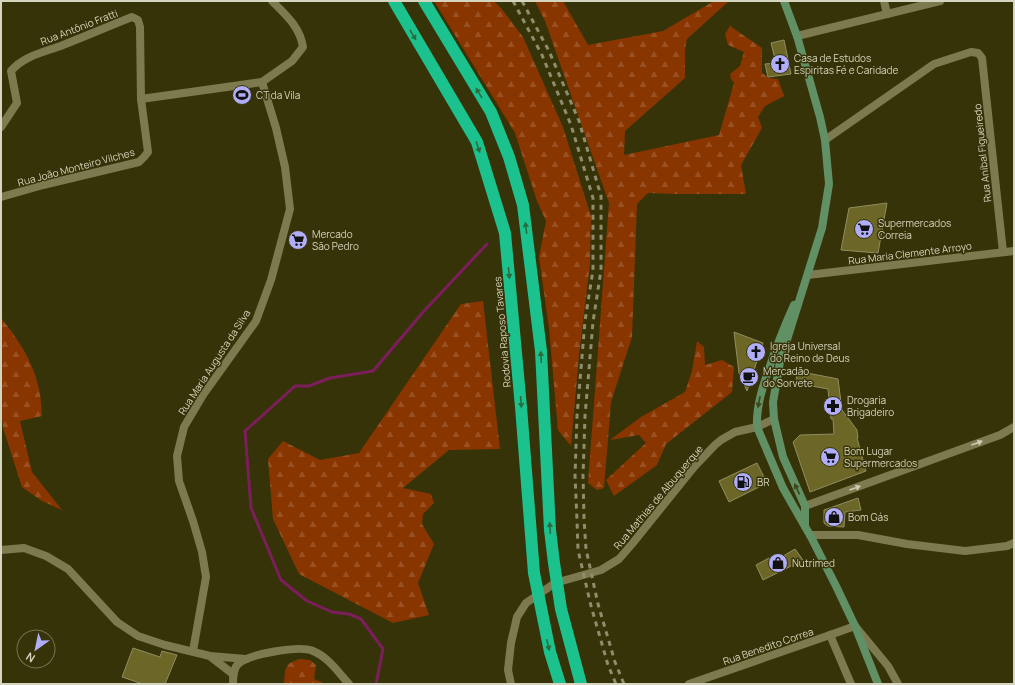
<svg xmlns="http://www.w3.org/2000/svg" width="1015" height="685" viewBox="0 0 1015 685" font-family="Manrope,sans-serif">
<defs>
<pattern id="forest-firs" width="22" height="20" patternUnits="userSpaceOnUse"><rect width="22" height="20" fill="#893500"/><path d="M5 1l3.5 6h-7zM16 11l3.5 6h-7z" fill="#995123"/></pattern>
</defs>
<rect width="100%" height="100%" fill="#363308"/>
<g fill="url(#forest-firs)">
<path d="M434 1H494L501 8 523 37 563 127 591 216 590 264 579 355 571 446 558 430 549 328 539 257 546 221 537 201 515 133Z"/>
<path d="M535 1H563L588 45 663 31 714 1H729L687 39 685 49V78L625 131 624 155 719 135 734 83 731 79 730 74 740 66 744 52 728 45 725 34 730 26 762 48V73L769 78 778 79 784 96 765 106 758 117 762 128 741 165 746 194H678L648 193 637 204 632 337 611 402 604 488 597 490 588 483 609 203 545 21Z"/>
<path d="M483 301 500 449 449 450 403 488 431 494 434 503 423 514 422 524 434 544 418 583 429 615 393 623 299 574 273 519 268 459 283 441 320 460 359 453 461 304Z"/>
<path d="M1 318C17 338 32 359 38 385 41 395 41 406 42 416L20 421 32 472 62 510 42 501 22 487 3 428 1 409Z"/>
<path d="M697 341 704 347 705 365 722 360 734 367 732 392 666 444 657 465 614 496 606 480 646 443 639 435 610 440 641 417 685 392 692 371Z"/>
<path d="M299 659 310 660 316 665 314 679 326 684H284L285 671 288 664Z"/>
</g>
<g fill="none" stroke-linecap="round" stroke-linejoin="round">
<path stroke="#7c1e5b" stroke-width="3" d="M376 684 383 649 361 619 349 614 332 612 307 601 281 580 251 508 245 431 295 386H309L330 378 373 371 424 311 487 244"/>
</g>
<g fill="#6c6726" stroke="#908d62">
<path d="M784 40 791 74 768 77 765 64 776 63 771 43Z"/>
<path d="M887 203 878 253 841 250 849 208Z"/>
<path d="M734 332 763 343 747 391 739 373Z"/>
<path d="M797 371 838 379 842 410 857 430 858 438H857L866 471 810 492 793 442 800 435 834 434 833 419H831L828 389 796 383Z"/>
<path d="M757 463 767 483 729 502 719 481Z"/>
<path d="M858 498 861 510 845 512 844 527 828 526 824 523V510Z"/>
<path d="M795 549 803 560 763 580 756 565 769 558 773 562Z"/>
<path d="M133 648 160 657 162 651 177 655 165 684H143L122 677Z"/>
</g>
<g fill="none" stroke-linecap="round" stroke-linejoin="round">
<g stroke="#7d7a50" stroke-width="8">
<path d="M884 1 887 14"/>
<path d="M797 36 940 1"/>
<path d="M1 127 17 103 11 71C23 56 45 52 63 45 86 36 109 26 132 17L138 20 140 27 141 99 262 82"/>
<path d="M825 140 934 64 971 52 978 53 982 58 1003 252"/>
<path d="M1 197 43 185 139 162 144 157 148 152 141 99"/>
<path d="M808 275 1014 251"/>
<path d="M805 506 1000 435 1014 427"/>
<path d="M810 535H858L907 544 965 551 1007 546 1014 543"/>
<path d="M1 550 24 548 46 556 68 569 117 622 138 636 165 645 210 656 246 659"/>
<path d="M830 635 851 684"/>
<path d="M193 651 206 577 202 552 193 521 179 481 177 456 184 427 203 395 256 321 271 280 290 209 285 167 276 128 262 82 292 61 303 47C300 27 286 15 272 1"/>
<path d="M211 657 233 674"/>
<path d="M689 684 830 635 855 626 888 666 898 684"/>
</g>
<g stroke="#7d7a50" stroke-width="8">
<path d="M233 684C233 677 233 669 238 664 249 654 299 645 313 651 328 657 338 672 349 684"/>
<path d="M511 684 508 670 511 643 517 617 526 603 555 583 601 570 619 559 632 544 694 467 715 445 721 440 735 432 757 427 774 419"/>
</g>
<g stroke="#609063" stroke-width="8">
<path d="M784 1 797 36 820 117 825 140 829 184 822 228 780 362 773 402 774 419 783 457 805 506V526"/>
<path d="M794 305C785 325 777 345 770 366 763 386 756 406 757 427L783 488 811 537 836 586 855 626 878 684"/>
</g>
<g stroke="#1bc28e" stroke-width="12">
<path d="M394 1 477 142 505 233 521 407 534 573 550 652 560 684"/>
<path d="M424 1 491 112 509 157 523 205 541 351 550 530 554 563 561 609 581 684"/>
</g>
<g stroke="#8f8d6e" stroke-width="3" stroke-dasharray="5 5" stroke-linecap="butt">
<path d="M513 1 542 55 571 125 593 198V270L585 321 577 416 575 476 577 520 578 550 591 606 608 665 616 684"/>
<path d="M522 1 549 51 579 121 601 196V270L593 322 585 416 583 475 584 519 586 549 598 604 615 662 624 684"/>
</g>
</g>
<defs><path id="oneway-solid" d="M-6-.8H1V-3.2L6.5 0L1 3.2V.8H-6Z"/></defs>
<g fill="#2b6c3e">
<use href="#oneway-solid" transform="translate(413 35) rotate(59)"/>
<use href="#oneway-solid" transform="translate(479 93) rotate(-121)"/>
<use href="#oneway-solid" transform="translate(478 147) rotate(71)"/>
<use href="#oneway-solid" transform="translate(526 228) rotate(-97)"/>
<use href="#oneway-solid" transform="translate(509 273) rotate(85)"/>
<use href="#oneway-solid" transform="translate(541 357) rotate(-93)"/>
<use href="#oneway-solid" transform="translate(521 402) rotate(85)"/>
<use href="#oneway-solid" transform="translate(550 528) rotate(-94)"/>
<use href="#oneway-solid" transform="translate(548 645) rotate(77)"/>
</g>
<g fill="#3e461a">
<use href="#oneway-solid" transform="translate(759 402) rotate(101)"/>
<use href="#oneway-solid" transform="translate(797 489) rotate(-115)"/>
</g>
<g fill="#cdccb4">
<use href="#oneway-solid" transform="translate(977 443) rotate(-20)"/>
<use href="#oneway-solid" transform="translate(855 488) rotate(-20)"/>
</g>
<defs>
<symbol id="church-disc" viewBox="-11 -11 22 22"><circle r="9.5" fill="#b0aefa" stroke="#363308"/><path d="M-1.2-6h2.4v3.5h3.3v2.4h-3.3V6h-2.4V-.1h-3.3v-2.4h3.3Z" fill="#111"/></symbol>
<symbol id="stadium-disc" viewBox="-11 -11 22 22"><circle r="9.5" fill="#b0aefa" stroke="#363308"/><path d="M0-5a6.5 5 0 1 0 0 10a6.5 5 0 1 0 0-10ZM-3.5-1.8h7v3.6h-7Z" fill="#111"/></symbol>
<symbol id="supermarket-disc" viewBox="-11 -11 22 22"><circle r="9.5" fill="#b0aefa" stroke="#363308"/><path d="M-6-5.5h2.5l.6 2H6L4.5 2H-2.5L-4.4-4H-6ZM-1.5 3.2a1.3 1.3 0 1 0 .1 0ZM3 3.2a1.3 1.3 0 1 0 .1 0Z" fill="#111"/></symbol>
<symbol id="cafe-disc" viewBox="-11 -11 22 22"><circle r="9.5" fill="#b0aefa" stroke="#363308"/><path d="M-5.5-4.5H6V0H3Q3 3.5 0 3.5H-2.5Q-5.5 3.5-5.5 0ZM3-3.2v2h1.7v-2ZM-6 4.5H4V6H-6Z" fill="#111"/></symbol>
<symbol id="pharmacy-disc" viewBox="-11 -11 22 22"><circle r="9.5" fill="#b0aefa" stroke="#363308"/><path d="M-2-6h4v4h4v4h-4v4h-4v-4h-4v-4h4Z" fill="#111"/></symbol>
<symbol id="fuel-disc" viewBox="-11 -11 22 22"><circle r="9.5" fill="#b0aefa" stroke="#363308"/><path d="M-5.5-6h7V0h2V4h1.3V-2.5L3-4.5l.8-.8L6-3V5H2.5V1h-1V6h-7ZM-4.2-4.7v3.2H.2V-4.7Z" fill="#111"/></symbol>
<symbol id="shop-disc" viewBox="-11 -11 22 22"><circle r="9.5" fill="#b0aefa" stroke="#363308"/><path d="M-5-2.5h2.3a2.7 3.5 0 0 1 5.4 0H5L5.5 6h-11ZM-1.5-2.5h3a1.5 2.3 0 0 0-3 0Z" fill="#111"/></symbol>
</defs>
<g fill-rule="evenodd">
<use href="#church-disc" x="769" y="53" width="22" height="22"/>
<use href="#stadium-disc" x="231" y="84" width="22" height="22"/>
<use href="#supermarket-disc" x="853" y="218" width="22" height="22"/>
<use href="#supermarket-disc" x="287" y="229" width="22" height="22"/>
<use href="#church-disc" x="745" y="341" width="22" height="22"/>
<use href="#cafe-disc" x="738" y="366" width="22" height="22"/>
<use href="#pharmacy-disc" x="822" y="395" width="22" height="22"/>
<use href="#supermarket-disc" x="819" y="446" width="22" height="22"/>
<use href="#fuel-disc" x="732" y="471" width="22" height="22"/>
<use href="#shop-disc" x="823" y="506" width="22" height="22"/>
<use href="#shop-disc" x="767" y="552" width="22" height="22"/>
</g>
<g text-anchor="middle" stroke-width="3" stroke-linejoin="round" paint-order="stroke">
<g font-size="10" fill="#d6d5bf" stroke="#363308">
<text transform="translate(79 27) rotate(-21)" y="4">Rua Antônio Fratti</text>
<text transform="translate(982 153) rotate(-96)" y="4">Rua Aníbal Figueiredo</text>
<text transform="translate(76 167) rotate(-15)" y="4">Rua João Monteiro Vilches</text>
<text transform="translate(910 253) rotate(-7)" y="4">Rua Maria Clemente Arroyo</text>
<text transform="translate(502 332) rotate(-95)" y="4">Rodovia Raposo Tavares</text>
<text transform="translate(214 362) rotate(-57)" y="4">Rua Maria Augusta da Silva</text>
<text transform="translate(658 497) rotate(-50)" y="4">Rua Mathias de Albuquerque</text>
<text transform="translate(768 646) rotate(-19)" y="4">Rua Benedito Correa</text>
</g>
<g font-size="10" fill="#d6d5bf" stroke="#363308" text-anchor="start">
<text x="794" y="62">Casa de Estudos<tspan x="794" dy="12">Espiritas Fé e Caridade</tspan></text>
<text x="256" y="99">CT da Vila</text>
<text x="878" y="227">Supermercados<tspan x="878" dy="12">Correia</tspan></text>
<text x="312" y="238">Mercado<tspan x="312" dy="12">São Pedro</tspan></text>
<text x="770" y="350">Igreja Universal<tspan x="770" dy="12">do Reino de Deus</tspan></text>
<text x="763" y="375">Mercadão<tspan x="763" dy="12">do Sorvete</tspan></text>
<text x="847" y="404">Drogaria<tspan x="847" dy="12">Brigadeiro</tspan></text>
<text x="844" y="455">Bom Lugar<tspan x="844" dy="12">Supermercados</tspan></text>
<text x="757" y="486">BR</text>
<text x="848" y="521">Bom Gás</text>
<text x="792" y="567">Nutrimed</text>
</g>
</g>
<rect width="1015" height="685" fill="none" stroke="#d6d5bf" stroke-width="4"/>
<g transform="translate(36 649) rotate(213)"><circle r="19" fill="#363308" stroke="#767451"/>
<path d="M0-3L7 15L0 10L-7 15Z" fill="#b0aefa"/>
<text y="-6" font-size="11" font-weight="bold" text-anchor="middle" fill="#d6d5bf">N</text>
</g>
</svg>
